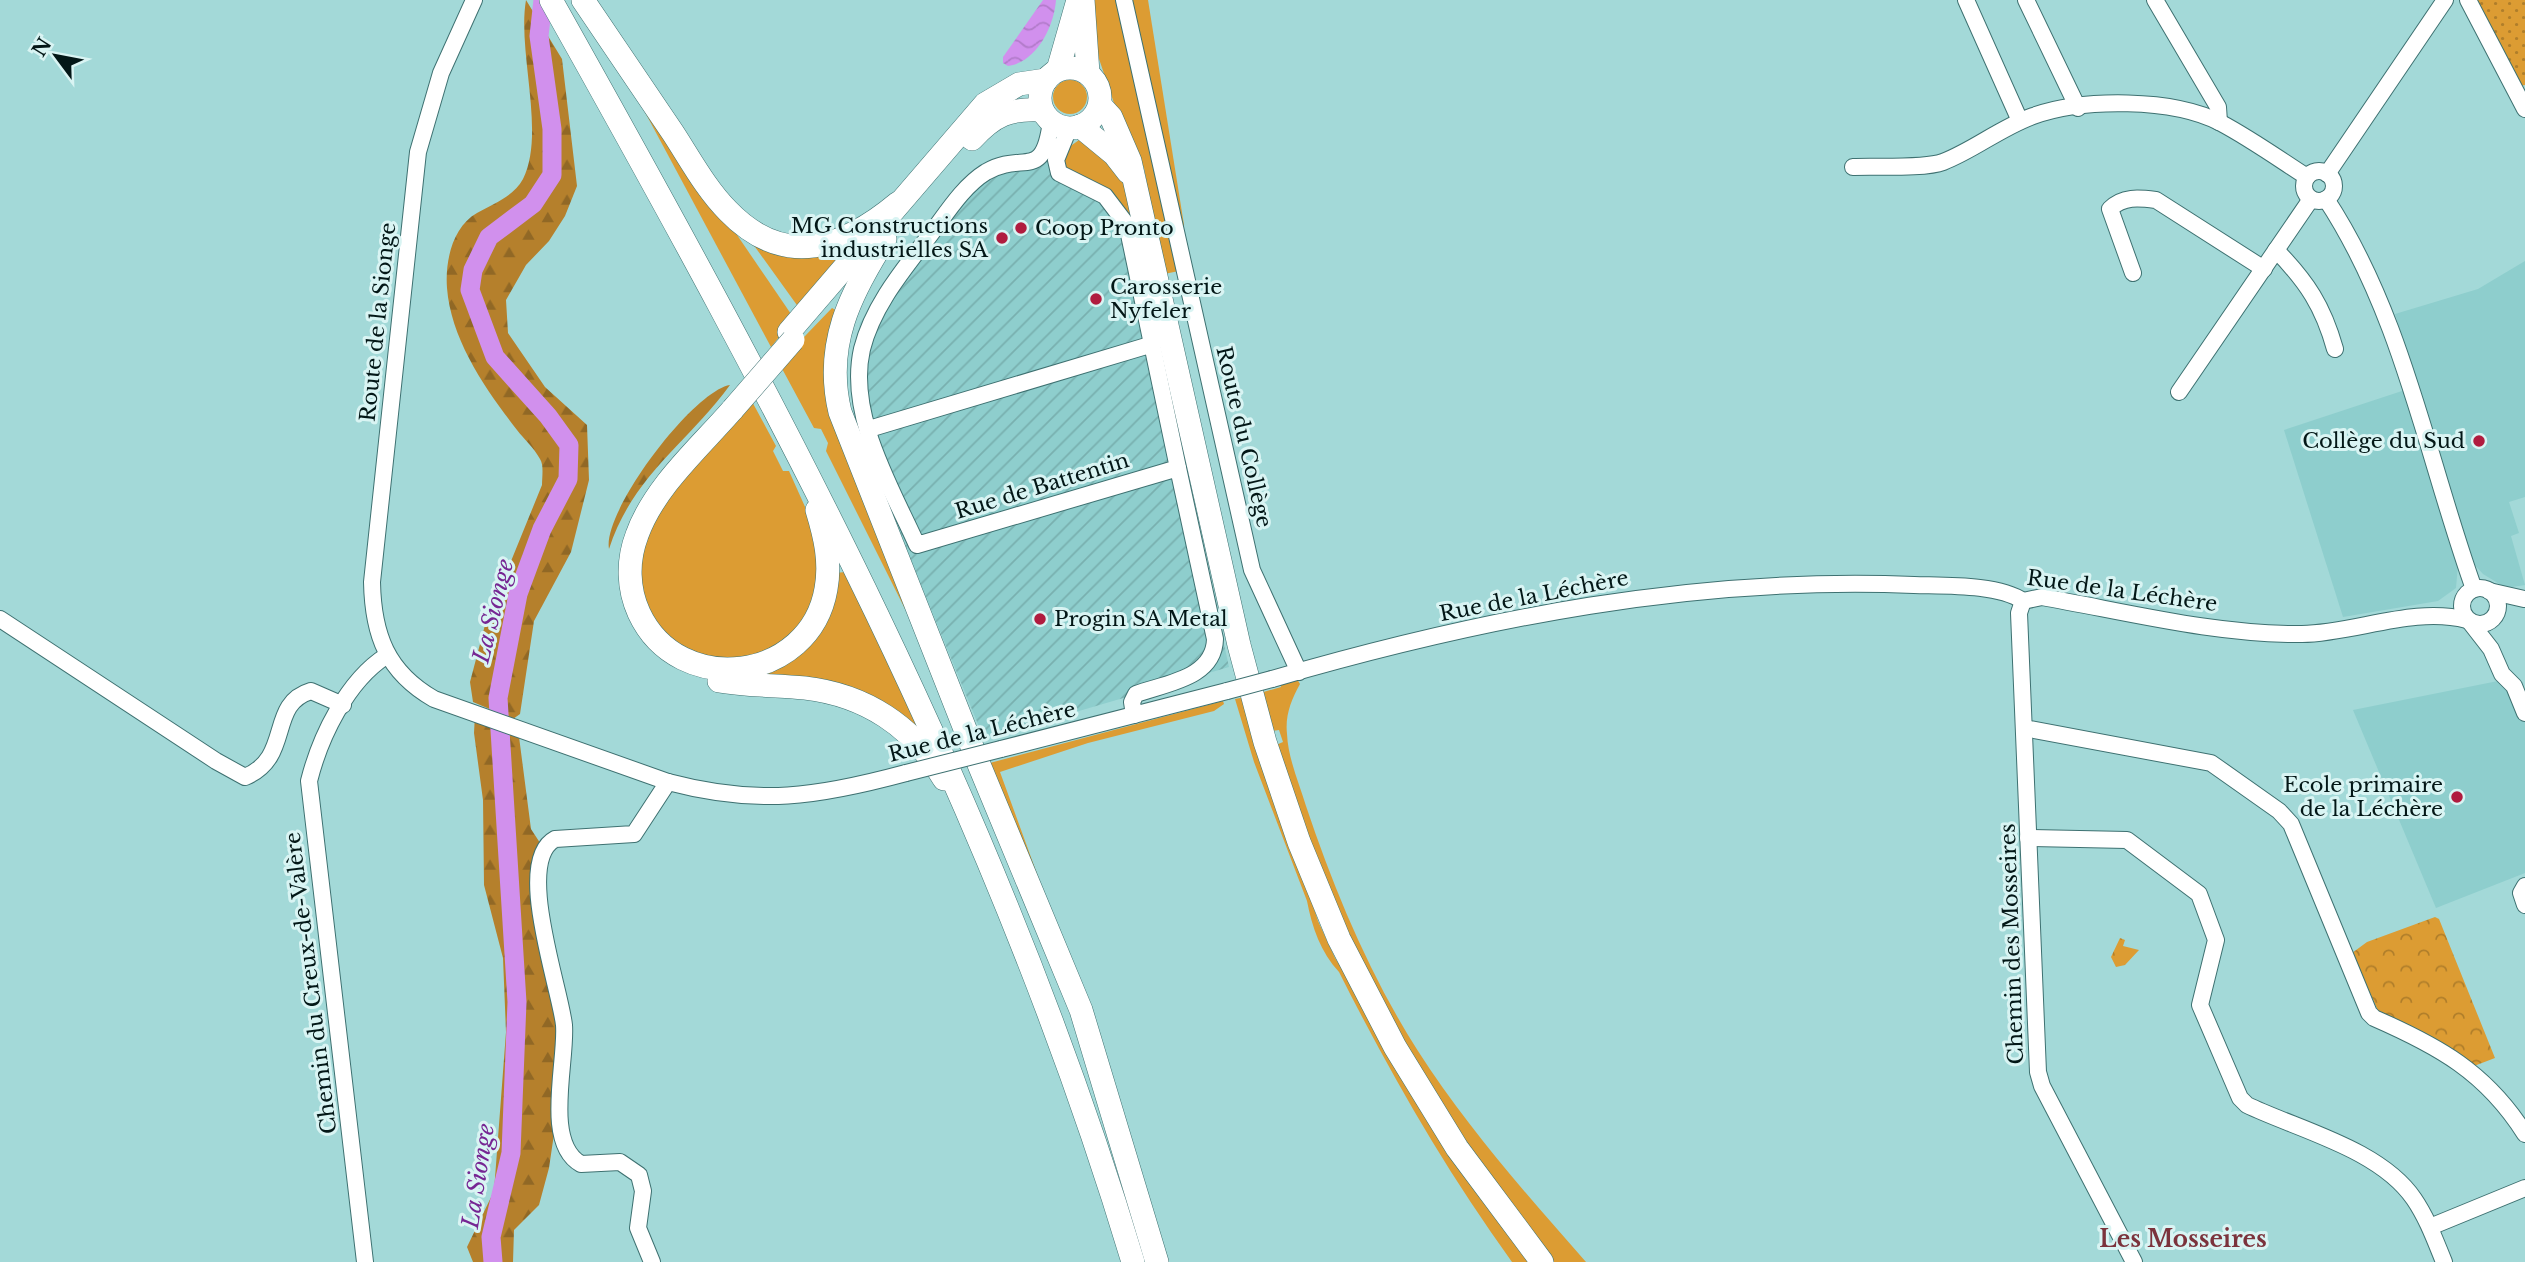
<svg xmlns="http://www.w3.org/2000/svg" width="2525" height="1262" viewBox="0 0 2525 1262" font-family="'Libre Baskerville',serif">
<defs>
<pattern id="industrial-furrows" width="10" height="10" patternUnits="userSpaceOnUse" patternTransform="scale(1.75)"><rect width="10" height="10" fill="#8ececd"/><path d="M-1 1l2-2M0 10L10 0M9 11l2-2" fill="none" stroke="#79b0af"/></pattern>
<pattern id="forest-firs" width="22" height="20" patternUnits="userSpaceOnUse" patternTransform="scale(1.75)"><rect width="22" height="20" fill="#b5802c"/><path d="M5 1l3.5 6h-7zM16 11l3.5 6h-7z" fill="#916825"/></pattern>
<pattern id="park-crowns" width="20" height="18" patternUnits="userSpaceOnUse" patternTransform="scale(1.75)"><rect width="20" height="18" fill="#dc9c33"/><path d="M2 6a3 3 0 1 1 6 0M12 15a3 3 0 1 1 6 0" fill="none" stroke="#b07e2a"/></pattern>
<pattern id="garden-dots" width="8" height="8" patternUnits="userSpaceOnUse" patternTransform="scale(1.75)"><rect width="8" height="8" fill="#dc9c33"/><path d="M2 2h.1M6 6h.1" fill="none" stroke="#b07e2a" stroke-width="1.8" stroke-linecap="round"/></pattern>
<pattern id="water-waves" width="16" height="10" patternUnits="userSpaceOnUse" patternTransform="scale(1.75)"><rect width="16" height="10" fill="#d190ed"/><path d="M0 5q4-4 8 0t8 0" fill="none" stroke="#b27bca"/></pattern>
</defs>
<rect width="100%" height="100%" fill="#a3d9d8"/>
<g fill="#8ececd">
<path d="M2525 261V497L2509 502 2519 533 2511 536 2525 585 2506 588 2483 574 2473 563 2452 511 2395 314 2478 289Z"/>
<path d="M2405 390 2458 565 2456 588 2438 601 2343 617 2284 430Z"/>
<path d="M2503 680 2525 721V873L2436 908 2353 710Z"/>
</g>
<path fill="url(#industrial-furrows)" d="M1077 153 1127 198 1229 667 984 739 862 440 851 391 856 344 860 323 926 225 979 165Z"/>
<g fill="#dc9c33">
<path d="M1093 0H1119L1179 271 1164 274 1144 168 1117 112 1096 50Z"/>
<path d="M1130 0H1148L1184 225 1182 231Z"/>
<circle cx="1070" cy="97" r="17"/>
<path d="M636 87 791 314 792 321 771 347 632 88Z"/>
<path d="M1079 140C1116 149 1127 191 1135 222L1067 172 1063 164 1065 150Z"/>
<path d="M745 233 755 237H861L799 308Z"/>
<path d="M832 308 839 312 830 353 912 607 905 609 826 451 828 443 821 429 814 428 779 363Z"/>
<path d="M749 396 776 446 773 451 783 471H789L815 529 820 554 815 605 792 639 732 664 671 644 645 611 637 571 652 520Z"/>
<path d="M846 572 932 751 905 724 726 674 774 665 834 573Z"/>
<path d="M1297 679 1300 684C1291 700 1285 716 1287 734 1288 758 1299 783 1306 806 1334 890 1370 976 1418 1051 1466 1126 1527 1195 1586 1262H1553C1488 1176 1424 1088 1375 991 1335 912 1305 829 1276 745L1283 742 1279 730 1272 731 1260 693 1281 687 1280 682Z"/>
<path d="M1245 697 1318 921 1335 958 1532 1262H1512C1445 1169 1391 1075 1339 972 1321 953 1312 927 1307 901L1254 762 1235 699Z"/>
<path d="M1223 701 1224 704 1214 711 1088 743 1000 772 1084 1003 986 764Z"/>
</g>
<g fill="url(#forest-firs)">
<path d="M526 0 562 59 577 186 565 216 549 241 526 265 506 300 508 333 545 387 587 425 589 480 571 552 534 621 520 714 513 719 473 702 470 682 485 625 542 485C542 477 544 465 540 459 534 448 524 439 517 430 486 390 451 340 447 288 445 262 452 227 477 213 494 203 513 197 523 179 546 133 517 52 526 0Z"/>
<path d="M730 385C687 444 633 475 609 549 602 512 693 391 730 385Z"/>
<path d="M475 714 518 729 531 829 544 849 540 857 562 1012 559 1100 549 1168 539 1205 514 1230 513 1262H473L467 1247 494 1191 506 1032 503 958 484 885 483 800 474 733Z"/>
</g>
<g fill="url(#park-crowns)">
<path d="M2435 917 2439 919 2495 1058 2474 1066 2434 1038 2379 1013 2352 953 2367 942Z"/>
<path d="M2120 938 2125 940 2123 946 2139 950 2125 965 2116 967 2111 957Z"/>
</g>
<path fill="url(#garden-dots)" d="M2472 0H2525V85L2521 86Z"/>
<path fill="url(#water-waves)" d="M1043 0H1056C1054 26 1037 62 1008 66L1003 63V57Z"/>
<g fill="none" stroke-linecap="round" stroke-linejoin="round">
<path stroke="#d190ed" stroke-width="19" d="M493 1262 491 1237 511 1153 517 1002 498 698 518 594 542 529 568 479 569 445 548 416 495 357 470 290 473 270 489 237 533 204 552 175V129L539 36 543 0"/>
<defs>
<g id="minor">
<path d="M474 0 441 73 418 152 372 582C373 635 387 672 434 699L668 782C759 806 817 797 906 773"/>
<path d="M1124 0 1252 570 1299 672"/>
<path d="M1966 0 2020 121"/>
<path d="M2026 0 2078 108"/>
<path d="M2155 0 2218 107 2219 122"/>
<path d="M2468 0 2525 109"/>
<path d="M1051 121C1043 183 1024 150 986 172 960 188 942 221 923 244 899 275 872 309 862 349 847 415 891 487 917 545L1178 468 1127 225 1105 196 1059 173 1056 160 1069 128"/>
<path d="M1853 167C1874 166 1925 169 1943 162 1974 150 2000 128 2033 116 2083 98 2173 98 2221 123 2251 139 2279 159 2307 177"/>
<circle cx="2319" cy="186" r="15"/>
<path d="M2327 174 2445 0"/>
<path d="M2326 199C2403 316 2427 458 2474 589"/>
<path d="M2276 250C2307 282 2323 306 2335 349"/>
<path d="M2133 273 2110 209C2123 196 2139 198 2156 200L2264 269"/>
<path d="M2179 392 2311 199"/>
<path d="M869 429 1153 344"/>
<circle cx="2480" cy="606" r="18"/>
<path d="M2489 591 2524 599"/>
<path d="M2023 601 2019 613 2038 1072 2042 1086 2134 1262"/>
<path d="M2023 601 2042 597C2127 612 2216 635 2302 634 2356 633 2414 606 2467 620"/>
<path d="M0 619 216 761 245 777C293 757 267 704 311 691L343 705"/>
<path d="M2470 622 2491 649 2502 674 2514 686 2525 713"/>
<path d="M1272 679C1482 618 1695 576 1914 585 1945 586 1998 584 2023 601"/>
<path d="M1134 715 1132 702 1136 694C1167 683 1214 678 1215 639L1178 468"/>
<path d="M2024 728 2211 763 2279 811 2291 824 2369 1013 2374 1018C2438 1046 2486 1072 2525 1134"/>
<path d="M1001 749 1227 691"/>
<path d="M2028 838 2127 840 2199 894 2216 940 2200 1005 2240 1098 2247 1105C2299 1130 2380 1149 2414 1199 2427 1218 2435 1240 2444 1262"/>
<path d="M2525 886 2521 893 2525 905"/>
<path d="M2430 1227 2525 1188"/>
<path d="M365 1262 309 781C320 737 347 681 386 656"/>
<path d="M652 1262 638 1228 643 1191 639 1175 620 1162 581 1164C543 1143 567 1061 564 1025 560 987 514 861 555 839L634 834 668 782"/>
</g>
<g id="highway">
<path d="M551 0C781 410 997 809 1133 1262"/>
<path d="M583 0C613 44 643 89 673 133 690 159 706 189 728 211 785 270 844 248 898 203"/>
<path d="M1083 0 1088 73"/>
<circle cx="1070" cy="98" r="30"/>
<path d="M1058 70 1078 0"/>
<path d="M1100 105 1111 117 1130 161 1239 645 1265 742 1299 842 1339 939 1395 1047 1457 1148 1542 1262"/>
<path d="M1080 126 1114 154 1128 172"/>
<path d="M972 139C994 115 1010 108 1042 110"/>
<path d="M885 239C850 294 824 345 840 412L980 767 1081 1010 1157 1262"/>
<path d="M789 332 985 104 1019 84 1046 80"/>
<path d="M733 409C700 447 654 487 637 535 627 561 628 589 639 613 679 699 810 682 826 589 831 562 825 536 817 510"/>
<path d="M719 681C747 686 776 685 805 688 865 695 913 726 944 779"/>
</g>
</defs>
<use href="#minor" stroke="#3e7171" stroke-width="18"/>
<use href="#highway" stroke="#3e7171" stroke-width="24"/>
<use href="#minor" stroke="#fff" stroke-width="16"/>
<use href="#highway" stroke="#fff" stroke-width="23"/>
<defs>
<g id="minor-bridge">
<path d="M1227 691 1272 679"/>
<path d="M906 773 1001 749"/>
</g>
<path id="highway-bridge" d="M733 409 793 340"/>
</defs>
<use href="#minor-bridge" stroke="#3e7171" stroke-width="18" stroke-linecap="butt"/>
<use href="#highway-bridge" stroke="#3e7171" stroke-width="24" stroke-linecap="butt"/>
<use href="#minor-bridge" stroke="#fff" stroke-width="16"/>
<use href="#highway-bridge" stroke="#fff" stroke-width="23"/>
</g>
<g fill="#b01c3f" stroke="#d9f4f3" stroke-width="2.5">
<circle cx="1021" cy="228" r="7"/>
<circle cx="1002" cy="238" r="7"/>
<circle cx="1096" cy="299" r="7"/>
<circle cx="2479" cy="441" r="7"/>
<circle cx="1040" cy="619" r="7"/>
<circle cx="2457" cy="797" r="7"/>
</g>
<g text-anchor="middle" stroke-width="6" stroke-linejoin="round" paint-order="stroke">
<g font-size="21" fill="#031717" stroke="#d9f4f3" text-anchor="end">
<text x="988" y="233">MG Constructions<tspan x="988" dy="24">industrielles SA</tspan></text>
<text x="1035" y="235" text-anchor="start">Coop Pronto</text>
<text x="1110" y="294" text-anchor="start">Carosserie<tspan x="1110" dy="24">Nyfeler</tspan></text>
<text x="2465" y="448">Collège du Sud</text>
<text x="1054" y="626" text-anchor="start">Progin SA Metal</text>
<text x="2443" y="792">Ecole primaire<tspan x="2443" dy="24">de la Léchère</tspan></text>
</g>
<g font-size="21" fill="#031717" stroke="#d9f4f3">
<text transform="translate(378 322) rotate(-84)" y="7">Route de la Sionge</text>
<text transform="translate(1244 437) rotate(77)" y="7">Route du Collège</text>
<text transform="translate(1042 486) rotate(-17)" y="7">Rue de Battentin</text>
<text transform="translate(2122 591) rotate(8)" y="7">Rue de la Léchère</text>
<text transform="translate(1534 596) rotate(-11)" y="7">Rue de la Léchère</text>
<text transform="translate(982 732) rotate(-14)" y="7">Rue de la Léchère</text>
<text transform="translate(2012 944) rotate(-92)" y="7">Chemin des Mosseires</text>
<text transform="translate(311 983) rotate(-97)" y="7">Chemin du Creux-de-Valère</text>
</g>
<g font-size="23" font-style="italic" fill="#762693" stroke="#d9f4f3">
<text transform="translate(493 611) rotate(-76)" y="8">La Sionge</text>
<text transform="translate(478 1176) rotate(-81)" y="8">La Sionge</text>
</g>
<g font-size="23" font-weight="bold" fill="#7b333c" stroke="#d9f4f3">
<text x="2183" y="1247">Les Mosseires</text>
</g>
</g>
<g transform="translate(56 56) rotate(302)" stroke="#d9f4f3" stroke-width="5" paint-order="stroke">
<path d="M0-5L12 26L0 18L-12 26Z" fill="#031717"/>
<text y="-10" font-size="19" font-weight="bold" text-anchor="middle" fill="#031717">N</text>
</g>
</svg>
